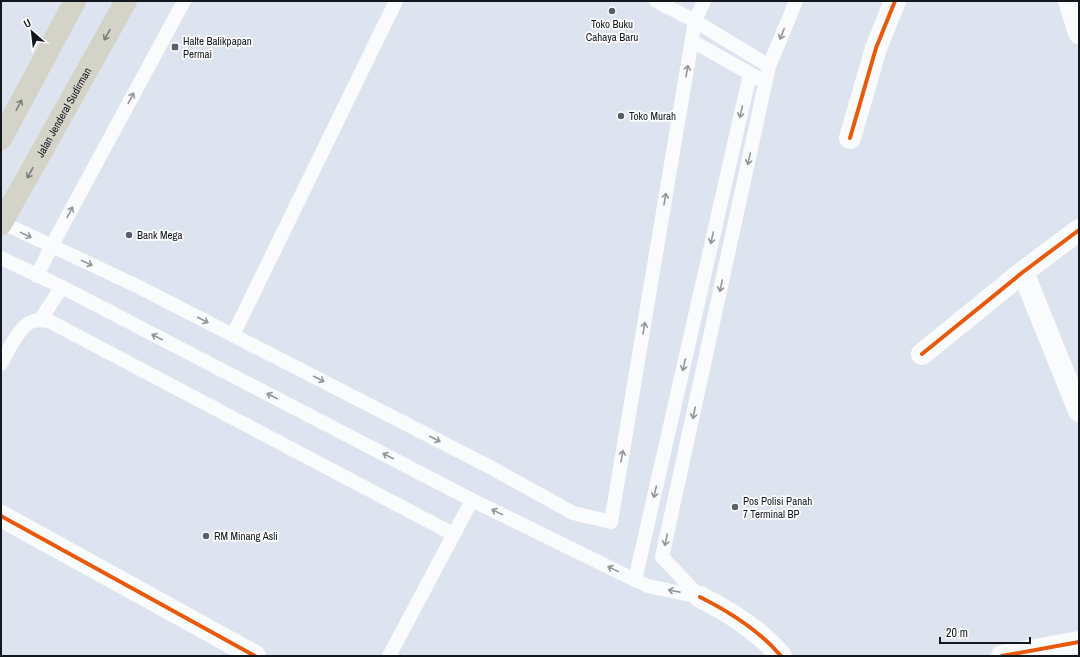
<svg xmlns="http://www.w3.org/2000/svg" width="1080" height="657" viewBox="0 0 1080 657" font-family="'Archivo Narrow',sans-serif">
<rect width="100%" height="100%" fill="#dde4ef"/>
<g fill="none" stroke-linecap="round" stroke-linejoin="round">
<g stroke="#fafbfd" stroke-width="14">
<path d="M704 1 695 21 769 66"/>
<path d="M692 41 758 78"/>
<path d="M1 222 139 287 488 466 573 513 611 522 695 21 656 1"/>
<path d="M1 258 62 287 472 500 635 580 648 586 700 597"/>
<path d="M37 276 51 247 184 1"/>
<path d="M40 320 62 287"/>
<path d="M233 335 396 1"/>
<path d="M1 364C8 351 19 326 33 321 38 320 43 320 49 321L453 534"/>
<path d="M635 580 750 74"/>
<path d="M700 597 662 557 769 66 796 1"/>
<path d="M389 656 472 500"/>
</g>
<g stroke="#fafbfd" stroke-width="22">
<path d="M1069 1 1079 33"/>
<path d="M850 138 876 48 895 1"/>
<path d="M1023 272 1079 411"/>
<path d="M922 354 1023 272 1079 230"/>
<path d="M1 516 255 656"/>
<path d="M700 597C730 612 759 630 781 656"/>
<path d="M1002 656 1079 642"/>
</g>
<g stroke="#d3d4c7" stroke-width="22">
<path d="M1 139 75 1"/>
<path id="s1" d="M1 224 126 1"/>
</g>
<defs>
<g id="cycleway">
<path d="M850 138 876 48 895 1"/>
<path d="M922 354 1023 272 1079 230"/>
<path d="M1 516 255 656"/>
<path d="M700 597C730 612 759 630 781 656"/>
<path d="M1002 656 1079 642"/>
</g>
</defs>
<use href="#cycleway" stroke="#fff" stroke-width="6"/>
<use href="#cycleway" stroke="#e8590c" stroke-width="4"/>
</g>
<defs><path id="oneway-shaft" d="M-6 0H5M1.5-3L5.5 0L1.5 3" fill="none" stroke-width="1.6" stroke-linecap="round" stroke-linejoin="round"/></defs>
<g stroke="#929599">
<use href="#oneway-shaft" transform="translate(782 34) rotate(112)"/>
<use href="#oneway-shaft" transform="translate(687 71) rotate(-80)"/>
<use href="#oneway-shaft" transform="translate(131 98) rotate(-62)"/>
<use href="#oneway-shaft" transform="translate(741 112) rotate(103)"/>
<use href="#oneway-shaft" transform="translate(749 159) rotate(102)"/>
<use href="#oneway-shaft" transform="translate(665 199) rotate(-80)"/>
<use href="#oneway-shaft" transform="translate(70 212) rotate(-62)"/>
<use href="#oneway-shaft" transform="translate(26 235) rotate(26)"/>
<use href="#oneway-shaft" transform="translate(712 238) rotate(103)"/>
<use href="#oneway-shaft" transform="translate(87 263) rotate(25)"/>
<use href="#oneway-shaft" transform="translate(721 286) rotate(102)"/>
<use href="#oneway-shaft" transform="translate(203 320) rotate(27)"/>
<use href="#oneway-shaft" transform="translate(644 328) rotate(-80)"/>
<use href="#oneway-shaft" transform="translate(157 337) rotate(-153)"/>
<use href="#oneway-shaft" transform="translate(684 365) rotate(103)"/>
<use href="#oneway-shaft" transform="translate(319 379) rotate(27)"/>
<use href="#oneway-shaft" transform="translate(272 396) rotate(-153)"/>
<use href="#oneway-shaft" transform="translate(694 413) rotate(102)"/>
<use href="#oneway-shaft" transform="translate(435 439) rotate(27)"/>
<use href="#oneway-shaft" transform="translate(388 456) rotate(-153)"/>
<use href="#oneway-shaft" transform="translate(622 456) rotate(-80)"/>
<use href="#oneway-shaft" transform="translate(655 492) rotate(103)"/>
<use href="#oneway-shaft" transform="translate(497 512) rotate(-154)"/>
<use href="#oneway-shaft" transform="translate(666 540) rotate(102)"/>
<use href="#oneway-shaft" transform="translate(613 569) rotate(-154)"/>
<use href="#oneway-shaft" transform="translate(674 591) rotate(-169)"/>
</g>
<g stroke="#7d7f7b">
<use href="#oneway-shaft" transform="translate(107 35) rotate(119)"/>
<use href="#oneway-shaft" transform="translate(19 105) rotate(-62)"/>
<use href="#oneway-shaft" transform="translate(30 173) rotate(119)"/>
</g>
<g fill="#5a5f68" stroke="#fff" stroke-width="1.5">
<circle cx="612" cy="11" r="4"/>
<rect x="171" y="43" width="8" height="8" rx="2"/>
<circle cx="621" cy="116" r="4"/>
<circle cx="129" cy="235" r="4"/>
<circle cx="735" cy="507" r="4"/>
<circle cx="206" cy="536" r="4"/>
</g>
<g text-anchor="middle" stroke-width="3.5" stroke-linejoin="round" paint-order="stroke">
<g font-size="11" fill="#13181f" stroke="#fff" text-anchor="start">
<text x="612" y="28" text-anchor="middle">Toko Buku<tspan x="612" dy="13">Cahaya Baru</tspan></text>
<text x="183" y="45">Halte Balikpapan<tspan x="183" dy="13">Permai</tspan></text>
<text x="629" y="120">Toko Murah</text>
<text x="137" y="239">Bank Mega</text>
<text x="743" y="505">Pos Polisi Panah<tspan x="743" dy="13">7 Terminal BP</tspan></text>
<text x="214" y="540">RM Minang Asli</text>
</g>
<g font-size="11" fill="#13181f" stroke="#fff">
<text dy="4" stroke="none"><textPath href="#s1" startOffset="128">Jalan Jenderal Sudirman</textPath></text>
</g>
</g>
<rect width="1080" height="657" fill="none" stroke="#13181f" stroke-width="4"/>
<g transform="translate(32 32) rotate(332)" stroke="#ffffff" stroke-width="3" paint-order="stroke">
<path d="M0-3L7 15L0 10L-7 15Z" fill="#13181f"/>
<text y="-6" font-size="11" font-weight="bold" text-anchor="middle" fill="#13181f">U</text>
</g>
<path d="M940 637v6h90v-6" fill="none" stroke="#13181f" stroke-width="2"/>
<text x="946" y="637" font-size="12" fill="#13181f" stroke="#ffffff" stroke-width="3" paint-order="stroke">20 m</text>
</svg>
